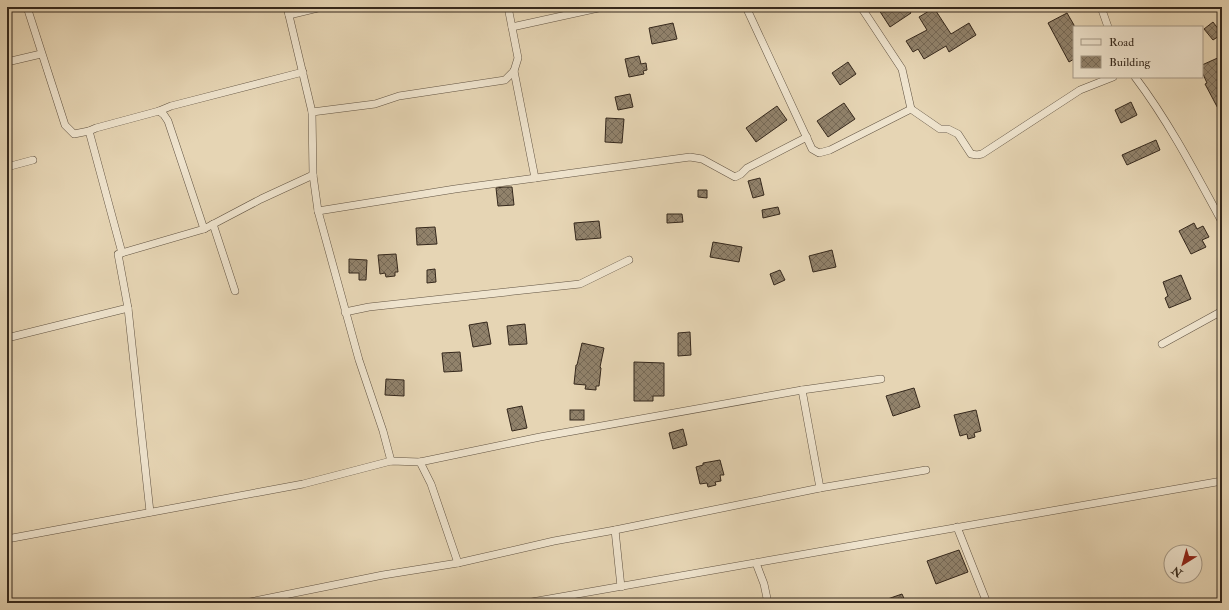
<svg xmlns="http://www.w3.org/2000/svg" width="1229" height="610" viewBox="0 0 1229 610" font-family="'IM FELL Double Pica',serif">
<defs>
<pattern id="building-cross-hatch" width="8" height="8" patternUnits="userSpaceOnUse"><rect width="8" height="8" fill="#91826b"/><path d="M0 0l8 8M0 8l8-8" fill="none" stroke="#776a57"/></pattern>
</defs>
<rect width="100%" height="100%" fill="#e6d5b4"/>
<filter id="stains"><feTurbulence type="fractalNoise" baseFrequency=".005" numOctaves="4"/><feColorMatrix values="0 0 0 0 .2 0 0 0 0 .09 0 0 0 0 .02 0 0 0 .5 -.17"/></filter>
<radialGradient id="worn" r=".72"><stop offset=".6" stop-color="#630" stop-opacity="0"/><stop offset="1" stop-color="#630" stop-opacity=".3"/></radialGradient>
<g fill="url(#building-cross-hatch)" stroke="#35281c">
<path d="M877 7H907L911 13 890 27Z"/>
<path d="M934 8 951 34 969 23 976 35 949 52 946 46 924 59 918 49 913 52 906 41 927 30 919 17Z"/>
<path d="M1067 13 1074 25V59L1069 62 1048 23Z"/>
<path d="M1213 22 1222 34 1213 40 1204 29Z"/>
<path d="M673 23 677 39 652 44 649 28Z"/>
<path d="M639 56 641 64 646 63 647 70 643 71 644 74 629 77 625 59Z"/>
<path d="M1222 56V116L1205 84 1207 83 1202 72V65Z"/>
<path d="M848 62 856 74 840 85 832 73Z"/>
<path d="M630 94 633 107 618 110 615 97Z"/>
<path d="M1131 102 1137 115 1121 123 1115 110Z"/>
<path d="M844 103 855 119 828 137 817 121Z"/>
<path d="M777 106 787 120 756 142 746 128Z"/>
<path d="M606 118 624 119 622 143 605 142Z"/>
<path d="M1156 140 1160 150 1127 165 1122 155Z"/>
<path d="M760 178 764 195 753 198 748 181Z"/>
<path d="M504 187H512L514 205 498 206 496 188Z"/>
<path d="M698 190H707V198L698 197Z"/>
<path d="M778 207 780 214 763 218 762 210Z"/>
<path d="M667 214H682L683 222 667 223Z"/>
<path d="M599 221 601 238 576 240 574 223Z"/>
<path d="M1194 223 1197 229 1203 226 1209 237 1202 240 1206 247 1191 254 1179 231Z"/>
<path d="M435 227 437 244 417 245 416 228Z"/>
<path d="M713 242 742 247 739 262 710 257Z"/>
<path d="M832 250 836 267 813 272 809 256Z"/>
<path d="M396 254 398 272H395V276L386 277 385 273 380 274 378 255Z"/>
<path d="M349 259 367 260 366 280H359V273H349Z"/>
<path d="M435 269 436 282 427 283V270Z"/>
<path d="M780 270 785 280 774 285 770 274Z"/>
<path d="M1181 275 1191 299 1169 308 1165 298 1168 296 1163 282Z"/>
<path d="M487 322 491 344 473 347 469 325Z"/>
<path d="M525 324 527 344 509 345 507 326Z"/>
<path d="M690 332 691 355 678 356V333Z"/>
<path d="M582 343 604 348 600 367 601 368 599 386H596V390L585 389 586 385 574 384 576 365H577Z"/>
<path d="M460 352 462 371 444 372 442 353Z"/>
<path d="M634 362 664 363V396H653V401H634Z"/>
<path d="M386 379 404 380V396L385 395Z"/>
<path d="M914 388 920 407 893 416 886 396Z"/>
<path d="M522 406 527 428 512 431 507 409Z"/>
<rect x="570" y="410" width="14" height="10"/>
<path d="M976 410 981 431 974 433 975 437 968 439 967 434 960 436 954 415Z"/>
<path d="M683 429 687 445 673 449 669 433Z"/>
<path d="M720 460 724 475H720L721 481 715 482 716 485 708 487 707 483 700 484 696 467 703 465V463Z"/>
<path d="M959 550 968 572 936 584 927 561Z"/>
<path d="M902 594 906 603H879V602Z"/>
</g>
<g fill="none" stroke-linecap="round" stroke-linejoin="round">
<defs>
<g id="street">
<path d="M27 7 65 125 74 134 89 131"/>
<path d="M287 7 312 112 313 175 318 211 359 360 383 431 391 461"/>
<path d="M746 7 812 149 819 153 830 150 911 109 940 129H948L958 134 971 154 977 155 982 154 1080 90 1113 77"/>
<path d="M861 7 902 69 911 109"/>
<path d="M1101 7 1108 27"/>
<path d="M289 15 322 7"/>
<path d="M512 27 603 7"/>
<path d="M7 62 41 54"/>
<path d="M514 71 535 178"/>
<path d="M1135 77C1169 122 1195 172 1222 222"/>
<path d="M159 111 171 106 303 72"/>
<path d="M312 112 375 104 399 96 505 80 514 71 518 58 508 7"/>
<path d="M7 167 33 160"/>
<path d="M318 211 455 189 690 157 702 159 735 177 741 174 747 168 807 137"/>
<path d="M213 224 235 291"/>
<path d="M122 253 89 131 96 128 159 111 164 115 168 121 204 229"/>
<path d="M345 312 369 307 580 284 629 260"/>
<path d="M7 338 128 308"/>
<path d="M1162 344 1222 311"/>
<path d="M802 390 820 488"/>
<path d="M420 462 431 484 458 563"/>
<path d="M150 512 128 308 118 254 204 229 261 199 313 175"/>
<path d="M957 527 987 603"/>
<path d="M615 530 621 587"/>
<path d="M7 539 303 484 391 461 420 462 540 437 802 390 881 379"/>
<path d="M756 563 764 584 768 603"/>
<path d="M245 603 383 575 458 563 554 541 615 530 820 488 926 470"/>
<path d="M526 603 1222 481"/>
</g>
</defs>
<use href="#street" stroke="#615342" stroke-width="8"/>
<use href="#street" stroke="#efe4ce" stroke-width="7"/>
</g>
<rect width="1229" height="610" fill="none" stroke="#e6d5b4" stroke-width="24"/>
<rect x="8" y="8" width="1213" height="594" fill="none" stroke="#35281c" stroke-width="2"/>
<rect x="12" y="12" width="1205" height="586" fill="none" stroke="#35281c"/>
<rect x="1073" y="26" width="130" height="52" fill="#efe4ce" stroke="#a59987"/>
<rect x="1081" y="39" width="20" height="6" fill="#efe4ce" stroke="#a59987"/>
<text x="1109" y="46" font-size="12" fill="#35281c">Road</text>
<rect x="1081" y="56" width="20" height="12" fill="url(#building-cross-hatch)" stroke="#a59987"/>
<text x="1109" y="66" font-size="12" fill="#35281c">Building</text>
<g transform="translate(1183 564) rotate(217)"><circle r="19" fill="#efe4ce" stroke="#a59987"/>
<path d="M0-3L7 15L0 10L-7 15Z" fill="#8f2418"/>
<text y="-6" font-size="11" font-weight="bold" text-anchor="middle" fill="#35281c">N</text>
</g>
<rect width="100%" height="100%" filter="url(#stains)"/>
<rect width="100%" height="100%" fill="url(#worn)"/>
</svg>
